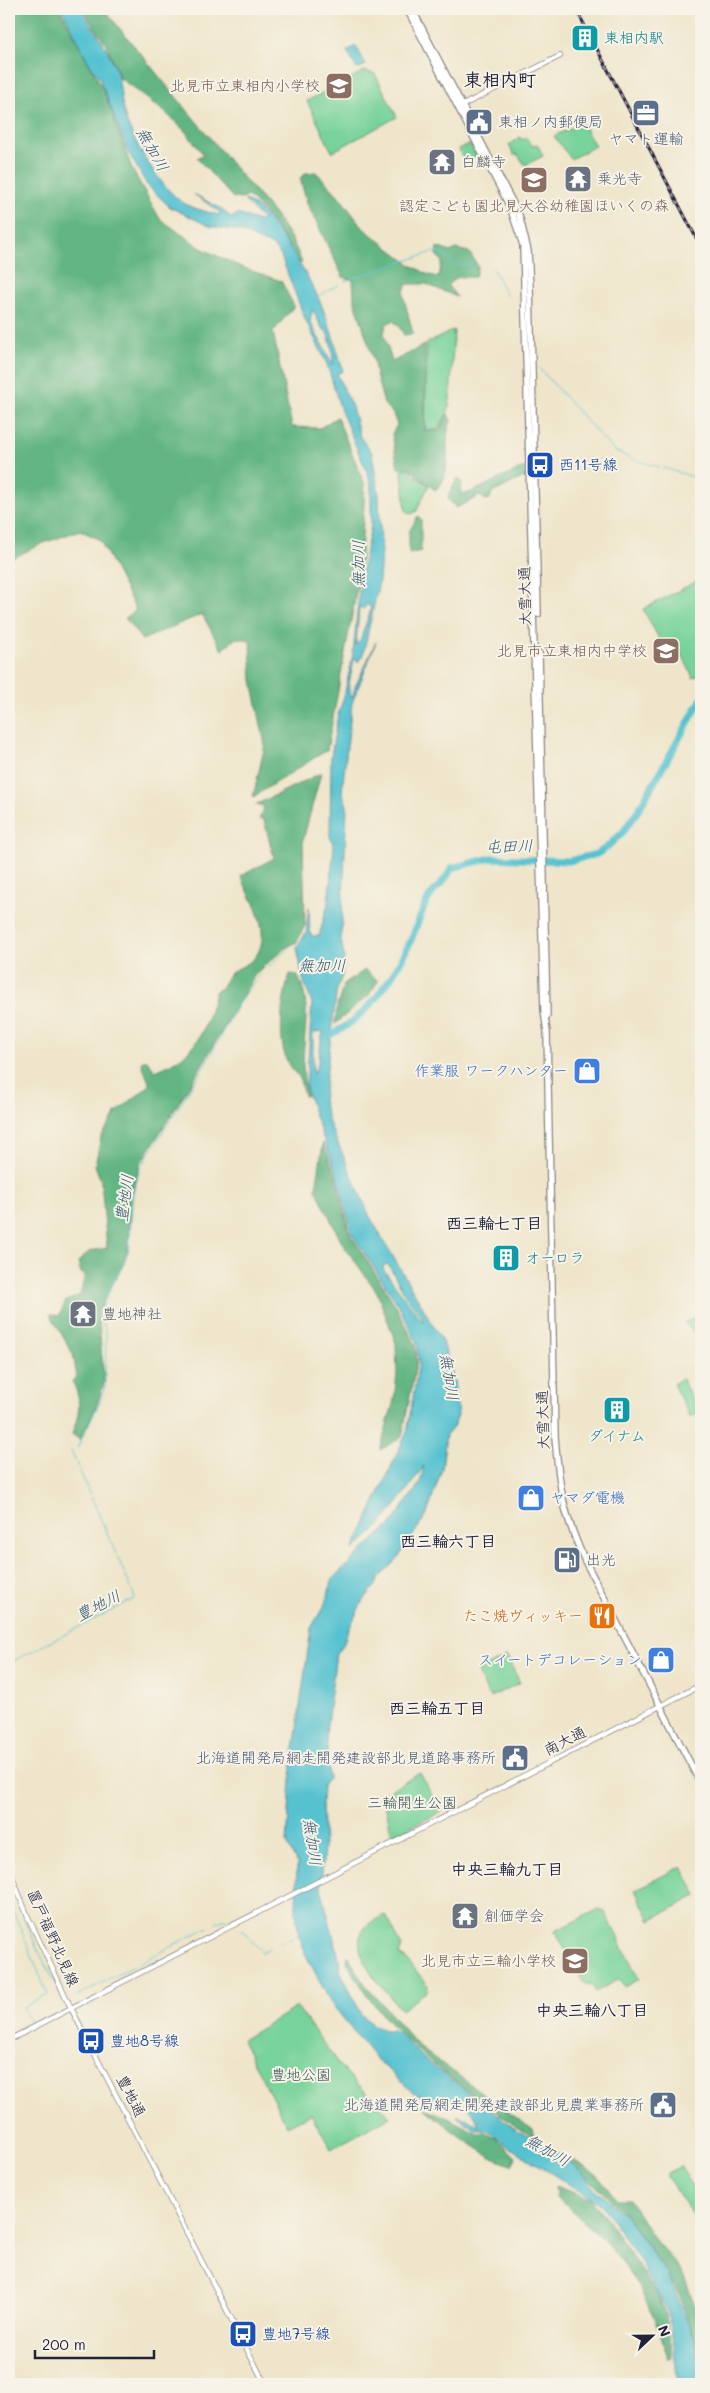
<svg xmlns="http://www.w3.org/2000/svg" width="710" height="2393" viewBox="0 0 710 2393" font-family="Mali,'Klee One',sans-serif">
<rect width="100%" height="100%" fill="#f7f3e8"/>
<filter id="ink" filterUnits="userSpaceOnUse"><feTurbulence type="fractalNoise" baseFrequency=".02" numOctaves="2"/><feDisplacementMap in="SourceGraphic" scale="10" xChannelSelector="R" yChannelSelector="G"/><feConvolveMatrix kernelMatrix="1 2 1 2 8 2 1 2 1" color-interpolation-filters="sRGB"/></filter>
<filter id="wash" filterUnits="userSpaceOnUse"><feTurbulence type="fractalNoise" baseFrequency=".0096" numOctaves="4" result="noise"/><feDisplacementMap in="SourceGraphic" scale="20" xChannelSelector="R" yChannelSelector="G"/><feGaussianBlur stdDeviation="1.12" result="paint"/><feColorMatrix in="noise" values="0 0 0 0 0 0 0 0 0 0 0 0 0 0 0 0 0 1.4 0 .05"/><feComposite in="paint" operator="in"/></filter>
<g filter="url(#wash)">
<rect width="100%" height="100%" fill="#efe5ca"/>
<g fill="#78d39a" stroke="#4d7a6a">
<path d="M364 71 375 74 397 117 332 152 307 101Z"/>
<path d="M582 123 595 146 571 159 554 136Z"/>
<path d="M520 137 522 140 526 137 532 146 537 144 543 156 525 165 517 154 514 155 509 145Z"/>
<path d="M470 144 476 156 464 162 459 149Z"/>
<path d="M454 330 450 400 448 412 438 430H425L427 343Z"/>
<path d="M411 468 412 474 429 485 416 512 410 514 406 511 402 470Z"/>
<path d="M701 579V674L693 678 683 656 669 657 643 609Z"/>
<path d="M701 1315V1335L694 1333 684 1323Z"/>
<path d="M682 1379 699 1413 690 1417 673 1384Z"/>
<path d="M507 1656 520 1683 490 1697 477 1672Z"/>
<path d="M420 1773 441 1812 392 1836 383 1794Z"/>
<path d="M682 1866 697 1896 650 1920 635 1890Z"/>
<path d="M597 1910 605 1912 639 1979 624 1987 620 1979 595 1992 593 1986 583 1982 555 1931Z"/>
<path d="M386 1915 402 1947 399 1955 407 1960 428 1985 427 1991 401 2010C380 1983 328 1935 386 1915Z"/>
<path d="M297 2007 340 2066 390 2117 331 2149 311 2114 287 2126 242 2040Z"/>
<path d="M681 2166 701 2203V2226L667 2177V2173Z"/>
</g>
<g fill="#62b582" stroke="#426c5e">
<path d="M9 9H60L104 91 132 169 160 219 201 248 241 267 281 281 294 306 273 332 292 427 320 428 337 417 365 485 360 572 327 750 253 797 265 745 252 680 250 640 236 638 222 650 202 614 142 640 125 618 136 610 100 540 80 530 41 544 9 560Z"/>
<path d="M83 9H104C145 60 188 111 230 162 258 197 286 219 302 263L297 262C285 236 269 216 248 196L242 199 233 198 197 158 203 154 185 131 166 113 120 78 106 44Z"/>
<path d="M316 172 338 195 364 229 411 265 429 275 439 277 442 261 436 255 437 247 450 252 456 249 469 252 478 266 475 277C462 278 458 273 448 286L457 297 426 284H407L403 294 413 334 404 335 399 326 393 321 386 324 384 334 392 362 425 345V431H439L448 414 451 421C441 440 456 475 435 490L414 473 411 468H398L392 434 397 425 393 414 384 404 376 375 374 362 354 298 353 280 343 277 307 203 300 178 306 173Z"/>
<path d="M525 467 526 476 492 493 490 499 486 500 480 496 456 508 448 499 449 493 458 478 462 482 460 493H469Z"/>
<path d="M418 516 421 519V551L409 554V532Z"/>
<path d="M321 773 303 840 305 925 297 942 285 948 256 973 192 1082 140 1164 131 1195 129 1246 124 1263 98 1313 104 1382 97 1405 80 1440 72 1434C79 1414 83 1401 72 1381L77 1377 73 1354 50 1314 59 1316 66 1301 80 1295 85 1275 81 1273 78 1262 90 1251 107 1248 101 1181 95 1165 101 1137 117 1112 150 1085 141 1062 147 1060 155 1071C197 1055 205 1032 215 992 224 987 224 981 230 974 237 967 250 965 256 956 273 931 251 900 241 876L274 858 264 820 259 819 264 809 262 805H255Z"/>
<path d="M365 970 378 981 369 995 335 1024 338 1003 344 984Z"/>
<path d="M290 974 297 975C313 1003 303 1034 303 1065 303 1075 305 1086 307 1096H304L299 1076C273 1060 281 999 290 974Z"/>
<path d="M323 1143 336 1177 350 1234 396 1306 415 1344 417 1360 402 1437 380 1450 394 1400 397 1374 396 1343 377 1292 342 1243 316 1189Z"/>
<path d="M348 1956 365 1984 419 2047 532 2129 534 2137C515 2127 500 2114 483 2102 441 2071 398 2038 367 1995 360 1985 354 1973 347 1962Z"/>
<path d="M424 2108 446 2117 477 2133H485L496 2138 516 2157 512 2165C484 2158 448 2127 424 2108Z"/>
<path d="M573 2160 594 2172 617 2199H629L658 2244 675 2262 685 2279 701 2322V2356L680 2298 667 2272 624 2213 571 2162Z"/>
<path d="M555 2186 591 2199 608 2220 657 2294 666 2315 672 2358H668C645 2282 616 2247 556 2197Z"/>
</g>
<g fill="#56c2d0" stroke="#3c7286" fill-rule="evenodd">
<path d="M62 9H81C93 27 106 45 114 65 121 80 120 98 124 113 131 139 160 187 182 202 192 209 206 211 218 215L221 213 194 194 221 209 232 218 237 214 259 221 263 220 244 200C267 204 312 282 321 304 330 326 337 348 343 371L337 374 352 407 360 437 372 453 379 496 381 550 379 582 363 655 358 662 356 658 354 660 349 684 351 697 353 696 355 687 376 642 352 703 342 791 347 806 341 940 344 956 342 976 337 988 323 1101 329 1123 370 1217 443 1342 454 1381 458 1415 453 1427 446 1435 442 1469 427 1514 398 1558 378 1579 376 1585 362 1602 347 1633 343 1645 336 1653 326 1733 329 1778 323 1786 322 1803 324 1847 321 1888 339 1958 340 1970 361 2014 374 2026 385 2030H392L399 2034 422 2057 518 2131C537 2140 586 2167 592 2187L625 2215 667 2274 693 2335 701 2367V2384H678L671 2327 667 2311 639 2259 602 2205 503 2143C496 2136 487 2128 476 2130L456 2116 466 2118 479 2127 473 2112 463 2101 455 2099 439 2103 413 2092 376 2059 331 2003 305 1953 299 1935 296 1914 297 1863 287 1844 292 1763 311 1628 325 1604 333 1578 392 1523 420 1483 424 1466 395 1507 375 1531 353 1550 407 1432 419 1363 417 1343 399 1306 352 1234 337 1175 314 1113 306 1088 312 1003 303 979 297 948 306 933 309 907 310 933 312 936H319L328 904 334 847 330 836 331 756 338 714 344 697 353 653 361 575 371 526V484L367 472 341 411 327 364 305 319 281 256 273 246 239 231 209 226 170 207 147 185 127 150 100 79 89 63ZM312 309 322 328 327 332 332 347 333 365 310 322ZM368 604 371 609 360 641 356 645 359 608 363 609ZM320 1031 323 1032C319 1045 321 1064 313 1074V1033ZM388 1264 405 1294 422 1317 423 1322 383 1269 384 1265Z"/>
<path d="M356 46 366 65 357 69 347 51Z"/>
</g>
<g fill="none" stroke-linecap="round" stroke-linejoin="round">
<g stroke="#56c2d0" stroke-width="1">
<path d="M493 269 507 296"/>
<path d="M345 281 433 252C452 255 448 271 474 263"/>
<path d="M317 297 338 285"/>
<path d="M539 368 613 450 632 459 701 479"/>
<path d="M268 967 288 948"/>
<path d="M77 1448 100 1402 105 1386 106 1334 101 1315 104 1302 129 1250 133 1194 140 1168 202 1070 238 1004 260 974"/>
<path d="M9 1663 134 1599V1595L71 1451"/>
<path d="M9 1882 36 1946 65 2002"/>
<path d="M9 1901 48 1995 23 2007 31 2023 9 2034"/>
<path d="M216 1923 223 1920 228 1921"/>
<path d="M241 1929 262 1952 269 1948"/>
<path d="M280 1943 300 1934"/>
<path d="M77 1996 208 1927"/>
</g>
<path stroke="#56c2d0" stroke-width="7" d="M326 1036C364 1023 395 977 411 940 417 926 421 911 429 898 436 886 448 880 451 868L491 858 569 861 597 854 606 848 623 832 639 809 701 700"/>
</g>
</g>
<g filter="url(#ink)">
<g fill="none" stroke-linecap="round" stroke-linejoin="round">
<defs>
<g id="secondary">
<path d="M459 107 560 56"/>
<path d="M9 1869 28 1917 71 2008 265 2384"/>
<path d="M9 2040 701 1685"/>
</g>
<g id="highway">
<path d="M407 9 510 207 523 245 544 1010 547 1032 555 1436C559 1488 563 1513 585 1561L701 1784"/>
<path d="M412 9 519 215 528 251 530 288 538 614"/>
<path d="M539 653 547 1016"/>
</g>
</defs>
<use href="#secondary" stroke="#888482" stroke-width="6"/>
<use href="#highway" stroke="#888482" stroke-width="8"/>
<use href="#secondary" stroke="#fff" stroke-width="4.5"/>
<use href="#highway" stroke="#fff" stroke-width="5.5"/>
<defs>
<path id="rail" d="M576 9 701 247"/>
</defs>
<use href="#rail" stroke="#22223b" stroke-width="3"/>
<use href="#rail" stroke="#f7f3e8" stroke-width="1" stroke-dasharray="4" stroke-linecap="butt"/>
</g>
</g>
<defs>
<symbol id="building-square" viewBox="-11 -11 22 22"><rect x="-9" y="-9" width="18" height="18" rx="4" fill="#0f9aa8" stroke="#f7f3e8"/><path d="M-4-6H4V6H1V3H-1V6H-4ZM-2.5-4.3h1.7v1.8h-1.7ZM.8-4.3h1.7v1.8H.8ZM-2.5-1h1.7V.8h-1.7ZM.8-1h1.7V.8H.8Z" fill="#fff"/></symbol>
<symbol id="school-square" viewBox="-11 -11 22 22"><rect x="-9" y="-9" width="18" height="18" rx="4" fill="#8d6e63" stroke="#f7f3e8"/><path d="M0-5L7-2L0 1L-7-2ZM-4 1L0 2.5L4 1V4Q0 6-4 4Z" fill="#fff"/></symbol>
<symbol id="office-square" viewBox="-11 -11 22 22"><rect x="-9" y="-9" width="18" height="18" rx="4" fill="#5c6f8a" stroke="#f7f3e8"/><path d="M-6-3h4V-5.5h4V-3h4V5H-6ZM-1-4.5V-3h2v-1.5ZM-6 0V1H6V0Z" fill="#fff"/></symbol>
<symbol id="civic-square" viewBox="-11 -11 22 22"><rect x="-9" y="-9" width="18" height="18" rx="4" fill="#5c6f8a" stroke="#f7f3e8"/><path d="M-.6-6.5H3V-4.5H.6V-3L4-1V1h2V6H-6V1h2V-1L-.6-3ZM-1.2 2.5V6h2.4V2.5Z" fill="#fff"/></symbol>
<symbol id="temple-square" viewBox="-11 -11 22 22"><rect x="-9" y="-9" width="18" height="18" rx="4" fill="#6b7280" stroke="#f7f3e8"/><path d="M0-6L5-2H3V0L6.5 2.5H4V6H1.5V3h-3V6H-4V2.5H-6.5L-3 0V-2H-5Z" fill="#fff"/></symbol>
<symbol id="bus-square" viewBox="-11 -11 22 22"><rect x="-9" y="-9" width="18" height="18" rx="4" fill="#1a4fb4" stroke="#f7f3e8"/><path d="M-5-6H5V4H4V6H2V4H-2V6H-4V4H-5ZM-3.5-4V0h7V-4ZM-3.5 1.2v1.5H-2V1.2ZM2 1.2v1.5H3.5V1.2Z" fill="#fff"/></symbol>
<symbol id="shop-square" viewBox="-11 -11 22 22"><rect x="-9" y="-9" width="18" height="18" rx="4" fill="#3f7fe0" stroke="#f7f3e8"/><path d="M-5-2.5h2.3a2.7 3.5 0 0 1 5.4 0H5L5.5 6h-11ZM-1.5-2.5h3a1.5 2.3 0 0 0-3 0Z" fill="#fff"/></symbol>
<symbol id="fuel-square" viewBox="-11 -11 22 22"><rect x="-9" y="-9" width="18" height="18" rx="4" fill="#5c6f8a" stroke="#f7f3e8"/><path d="M-5.5-6h7V0h2V4h1.3V-2.5L3-4.5l.8-.8L6-3V5H2.5V1h-1V6h-7ZM-4.2-4.7v3.2H.2V-4.7Z" fill="#fff"/></symbol>
<symbol id="restaurant-square" viewBox="-11 -11 22 22"><rect x="-9" y="-9" width="18" height="18" rx="4" fill="#e8710a" stroke="#f7f3e8"/><path d="M-5-6h1v4h1v-4h1v4h1v-4h1v5L-1.5 .5V6h-2V.5L-5-1ZM5-6V6H3V1.5H1.5Q1.5-4 5-6Z" fill="#fff"/></symbol>
</defs>
<g fill-rule="evenodd">
<use href="#building-square" x="569" y="22" width="32" height="32"/>
<use href="#school-square" x="323" y="70" width="32" height="32"/>
<use href="#office-square" x="630" y="97" width="32" height="32"/>
<use href="#civic-square" x="463" y="106" width="32" height="32"/>
<use href="#temple-square" x="426" y="146" width="32" height="32"/>
<use href="#temple-square" x="562" y="163" width="32" height="32"/>
<use href="#school-square" x="518" y="164" width="32" height="32"/>
<use href="#bus-square" x="524" y="449" width="32" height="32"/>
<use href="#school-square" x="650" y="635" width="32" height="32"/>
<use href="#shop-square" x="571" y="1055" width="32" height="32"/>
<use href="#building-square" x="490" y="1242" width="32" height="32"/>
<use href="#temple-square" x="67" y="1298" width="32" height="32"/>
<use href="#building-square" x="601" y="1394" width="32" height="32"/>
<use href="#shop-square" x="515" y="1482" width="32" height="32"/>
<use href="#fuel-square" x="551" y="1544" width="32" height="32"/>
<use href="#restaurant-square" x="586" y="1600" width="32" height="32"/>
<use href="#shop-square" x="645" y="1644" width="32" height="32"/>
<use href="#civic-square" x="499" y="1742" width="32" height="32"/>
<use href="#temple-square" x="449" y="1900" width="32" height="32"/>
<use href="#school-square" x="559" y="1945" width="32" height="32"/>
<use href="#bus-square" x="75" y="2025" width="32" height="32"/>
<use href="#civic-square" x="647" y="2089" width="32" height="32"/>
<use href="#bus-square" x="227" y="2318" width="32" height="32"/>
</g>
<g text-anchor="middle" stroke-width="4" stroke-linejoin="round" paint-order="stroke">
<g font-size="15" fill="#0d838f" stroke="#f7f3e8" text-anchor="start">
<text x="604" y="43">東相内駅</text>
<text x="525" y="1263">オーロラ</text>
<text x="617" y="1441" text-anchor="middle">ダイナム</text>
</g>
<g font-size="15" fill="#785e54" stroke="#f7f3e8" text-anchor="end">
<text x="320" y="91">北見市立東相内小学校</text>
<text x="534" y="211" text-anchor="middle">認定こども園北見大谷幼稚園ほいくの森</text>
<text x="647" y="656">北見市立東相内中学校</text>
<text x="556" y="1966">北見市立三輪小学校</text>
</g>
<g font-size="15" fill="#4e5e75" stroke="#f7f3e8" text-anchor="start">
<text x="498" y="127">東相ノ内郵便局</text>
<text x="646" y="144" text-anchor="middle">ヤマト運輸</text>
<text x="586" y="1565">出光</text>
<text x="496" y="1763" text-anchor="end">北海道開発局網走開発建設部北見道路事務所</text>
<text x="644" y="2110" text-anchor="end">北海道開発局網走開発建設部北見農業事務所</text>
</g>
<g font-size="15" fill="#5b616d" stroke="#f7f3e8" text-anchor="start">
<text x="461" y="167">白麟寺</text>
<text x="597" y="184">乗光寺</text>
<text x="102" y="1319">豊地神社</text>
<text x="484" y="1921">創価学会</text>
</g>
<g font-size="15" fill="#164399" stroke="#f7f3e8" text-anchor="start">
<text x="559" y="470">西11号線</text>
<text x="110" y="2046">豊地8号線</text>
<text x="262" y="2339">豊地7号線</text>
</g>
<g font-size="15" fill="#22223b" stroke="#f7f3e8">
<text transform="translate(525 596) rotate(-91)" y="5">大雪大通</text>
<text transform="translate(543 1420) rotate(-92)" y="5">大雪大通</text>
<text transform="translate(565 1741) rotate(-27)" y="5">南大通</text>
<text transform="translate(53 1938) rotate(66)" y="5">置戸福野北見線</text>
<text transform="translate(131 2096) rotate(63)" y="5">豊地通</text>
</g>
<g font-size="15" fill="#366cbe" stroke="#f7f3e8" text-anchor="end">
<text x="568" y="1076">作業服 ワークハンター</text>
<text x="550" y="1503" text-anchor="start">ヤマダ電機</text>
<text x="642" y="1665">スイートデコレーション</text>
</g>
<g font-size="15" fill="#c56008" stroke="#f7f3e8" text-anchor="end">
<text x="583" y="1621">たこ焼ヴィッキー</text>
</g>
<g font-size="15" fill="#3c5758" stroke="#f7f3e8">
<text x="412" y="1808">三輪開生公園</text>
<text x="301" y="2080">豊地公園</text>
</g>
<g font-size="16" font-style="italic" fill="#345a6f" stroke="#f7f3e8">
<text transform="translate(153 149) rotate(61)" y="6">無加川</text>
<text transform="translate(358 564) rotate(-90)" y="6">無加川</text>
<text transform="translate(509 846) rotate(-2)" y="6">屯田川</text>
<text x="322" y="971">無加川</text>
<text transform="translate(124 1198) rotate(-82)" y="6">豊地川</text>
<text transform="translate(450 1377) rotate(81)" y="6">無加川</text>
<text transform="translate(98 1605) rotate(-27)" y="6">豊地川</text>
<text transform="translate(313 1842) rotate(82)" y="6">無加川</text>
<text transform="translate(548 2150) rotate(29)" y="6">無加川</text>
</g>
<g font-size="16" font-weight="bold" fill="#22223b" stroke="#f7f3e8">
<text x="494" y="1229">西三輪七丁目</text>
<text x="448" y="1547">西三輪六丁目</text>
<text x="437" y="1714">西三輪五丁目</text>
<text x="507" y="1875">中央三輪九丁目</text>
<text x="592" y="2016">中央三輪八丁目</text>
</g>
<g font-size="18" font-weight="bold" fill="#22223b" stroke="#f7f3e8">
<text x="500" y="86">東相内町</text>
</g>
</g>
<rect width="710" height="2393" fill="none" stroke="#f7f3e8" stroke-width="30"/>
<g transform="translate(652 2336) rotate(68)" stroke="#f7f3e8" stroke-width="4" paint-order="stroke">
<path d="M0-4L9 19L0 12L-9 19Z" fill="#22223b"/>
<text y="-8" font-size="14" font-weight="bold" text-anchor="middle" fill="#22223b">N</text>
</g>
<path d="M35 2350v8h119v-8" fill="none" stroke="#22223b" stroke-width="2.5"/>
<text x="42" y="2350" font-size="15" fill="#22223b" stroke="#f7f3e8" stroke-width="4" paint-order="stroke">200 m</text>
</svg>
